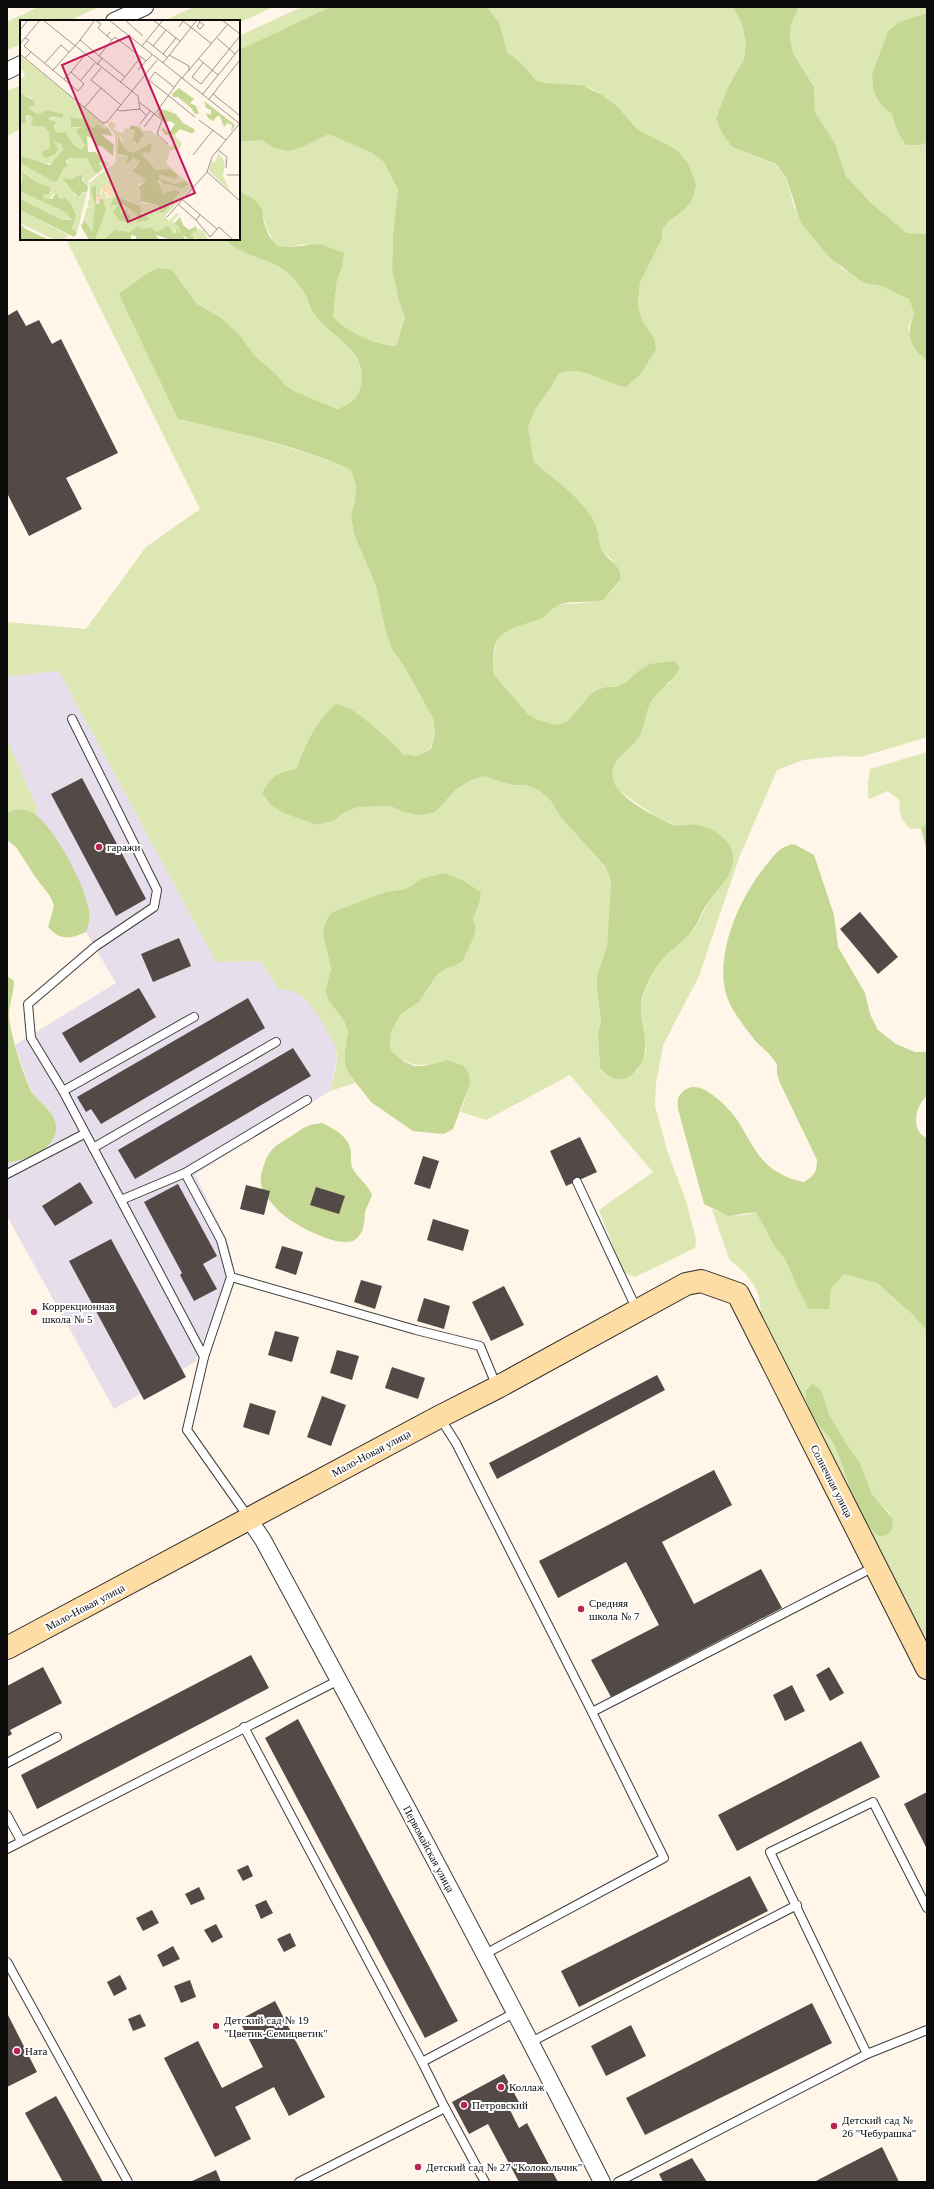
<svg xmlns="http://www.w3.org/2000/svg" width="934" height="2189" viewBox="0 0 934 2189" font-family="Georgia,serif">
<rect width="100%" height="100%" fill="#fff5e8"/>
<path fill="#e6deea" d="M59 671 216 962 261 961 278 989 286 988 300 994 319 1014 334 1042 337 1059 330 1091 195 1174 227 1240 233 1263 195 1362 114 1409 7 1216V1163L29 1156 48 1147 56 1130 49 1110 33 1094 29 1086 15 1045 116 983 86 932 38 823 36 815 37 808 7 740V676Z"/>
<g fill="#dce7b4" fill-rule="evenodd">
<path d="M38 7H99L69 21H21V44L7 50V22Z"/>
<path d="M194 7H273L239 23V21H163Z"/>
<path d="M302 7H330L239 50V36Z"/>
<path d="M487 7H733L742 24 746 43 744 59 727 89 716 118 732 147 775 164 786 177 794 207 842 269 852 273 864 283 881 286 909 299 914 314 908 328 921 356 927 361V737L861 757 839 756 803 760 777 770 739 858 699 976 663 1045 656 1084 655 1106 667 1150 686 1201 696 1239 695 1248 635 1277 625 1273 622 1269 599 1210 653 1172 570 1075 486 1120 461 1112 470 1084 447 1060C420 1067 413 1069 390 1050L391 1032 401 1014 419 1002 436 976 443 970 462 961 474 937 476 928 473 919 480 901 481 892 464 881 415 884 406 889 385 892 342 910 323 934 331 969 325 991 329 1001 344 1021 348 1031 345 1052 349 1074 355 1083 330 1091C332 1081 337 1068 337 1058 337 1047 332 1039 326 1030 315 1011 304 988 278 989L261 961 216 962 59 671 7 676V622L86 629 146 547 200 509 66 239H225L229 243C247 252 268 259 284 270 293 277 302 288 307 298 309 302 310 308 313 312 330 337 366 348 361 384 359 398 351 404 339 409L296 392 285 385 276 374 255 356 239 334 220 317 197 304 186 291 180 279 178 419C236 433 295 446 351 470L356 485 355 500 351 516 354 534 376 586 386 633 393 651 402 663 433 718 435 734 430 749 417 756 403 754 393 743 350 709 308 741 296 769C276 772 271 776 262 793L286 814 317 825 333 821 345 812 358 807 390 806 404 812 447 800 456 790 469 781 483 776 512 785H526L540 791 552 802 561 816 605 866 611 880 607 946 597 975V990L601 1020 598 1035 600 1068 630 1076 638 1070 646 1051 640 1004 655 966 695 928 708 903 725 880 733 863 724 838 707 829 676 825 658 818 617 789 613 780V770L615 760 637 740 649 705 661 688 670 683 674 661 641 669 626 682 617 687H607L588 697 568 721 557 725 538 720 528 714 494 675C490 606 527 640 557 605 585 602 604 606 621 579 618 573 616 565 612 560 608 555 602 553 600 546 597 539 600 532 595 523 580 497 556 481 534 462L528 427 536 408 550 389 559 373C581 366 604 379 626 387L641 374 656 349 655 340 643 322 639 310 638 301 640 283 662 239V230L668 222 684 210 690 203 677 150 637 129 617 106 594 90 582 85 545 83 536 80 521 63 507 52 500 24Z"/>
<path d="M799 7H927V13L899 22 888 31 872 74 873 90 880 104 892 114 897 131 921 145 927 142V234L907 233 870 202 846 176 835 143 815 112 814 87 793 53 790 37 791 24Z"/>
<path d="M21 85V129L7 136V91Z"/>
<path d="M329 133 372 153 384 162 398 190 392 253V269L399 302 405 317 396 346C373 343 348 334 333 317L337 280 342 268 304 244 291 247 278 246C268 234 264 224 262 209L239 191V142L261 140 274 148 316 139Z"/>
<path d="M7 740 37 808 36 815C25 810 18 809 7 813Z"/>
<path d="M927 752V824L921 828 911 829C901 820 898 813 900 800L887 791 870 799 868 798V783L870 769Z"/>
<path d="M712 1209C727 1216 739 1218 756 1212L775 1247 785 1259 800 1293 829 1309 831 1289 844 1274 877 1283 913 1315 927 1331V1645L762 1324 759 1296 755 1287 745 1273 729 1259ZM820 1389 825 1400 829 1414 844 1442 860 1463 872 1494 891 1515 873 1532 866 1523 854 1498 840 1455 806 1402Z"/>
</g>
<g fill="#c4d893">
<path d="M330 7H487L500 24 507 52 521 63 536 80 545 83 582 85 602 95 617 106 637 129 677 150 688 164 696 184 694 194 690 203 684 210 668 222 662 230V239L640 283 638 301 639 310 643 322 655 340 656 349 641 374 626 387C602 382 584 365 559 373L550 389 536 408 528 427 534 462C556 481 581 497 595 523 600 533 597 544 603 552 612 564 619 563 621 579L603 600C591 603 565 600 557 606 550 610 547 616 540 619 503 632 490 629 494 675L528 714 538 720 557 725 568 721 588 697 597 690 607 687H617L626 682 641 669 650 664 674 661 680 668C672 683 658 689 650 704 644 716 645 731 636 741 625 754 610 759 613 779 616 797 658 819 674 825 682 827 691 823 698 825 712 828 731 839 733 855 736 875 713 893 704 909 700 915 698 923 694 928 678 949 661 953 649 980 646 988 641 996 641 1005 640 1027 651 1043 641 1064 637 1070 633 1075 626 1078 614 1082 608 1076 600 1068L598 1035 601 1020 597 990V975L607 946 611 880 605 866 560 816 552 802 540 791 526 785H512L483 776 469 781 456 790 435 812 419 815 404 812 390 806 358 807 345 812 333 821 317 825 286 814 271 805 262 793C271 776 277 772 296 769 306 744 315 722 336 704L350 709 361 716 393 743 403 754 417 756 431 749 435 734 433 718 402 663 393 651 386 633 376 586 354 534 351 516 355 500 356 485 351 470C296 445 236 433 178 419L119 294 145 275 158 268 172 270 197 304 220 317 239 334 255 356 276 374 285 385 296 392 338 409C351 404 359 398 361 384 367 347 329 338 313 312 310 308 309 303 307 298 302 288 293 277 284 270 266 257 241 256 225 239H239V191L255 200 262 209 264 223 269 236 278 246 291 247 320 244 344 253 342 268 337 280 333 317C348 333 374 344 396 346L405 317 399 302 392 269 393 237 398 190 384 162 372 153 329 134 302 147 289 151 274 148 261 140 239 142V50Z"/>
<path d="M733 7H799L791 24 790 37 793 53 814 87 815 112 835 143 846 176 870 202 907 233 927 234V361C909 346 906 335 914 314L909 299 881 286 864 283 830 258 801 223 786 177 776 164 732 147 722 133 716 118 727 89 744 59 746 43 742 24Z"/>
<path d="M927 13V142L921 145H906L897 131 892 114 880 104 873 90 872 74 888 31 899 22Z"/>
<path d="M17 809C24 810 31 811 37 816 56 831 86 887 89 911 90 919 89 925 86 932 70 939 60 941 48 927L54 906 50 896 36 878 16 847 7 840V813Z"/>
<path d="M927 824V851L921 828Z"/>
<path d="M794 844 814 855 834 915 838 947 865 993 870 1014 878 1030 896 1044 915 1052H927V1096C915 1106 910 1131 927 1138V1331L913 1315 877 1283 844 1274 831 1289 829 1309H809L800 1293 785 1259 775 1247 756 1212 728 1216 704 1204 678 1109C677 1100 678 1095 685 1090 699 1079 721 1101 730 1111 745 1127 751 1151 769 1166 778 1174 792 1180 804 1182 814 1176 817 1172 817 1160L780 1083 777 1074V1065C771 1053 761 1048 753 1038 744 1026 732 1011 727 997 713 955 741 894 768 863 776 853 781 846 794 844Z"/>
<path d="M445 873 464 881 481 892 480 901 473 919 476 928 474 937 462 962 443 970 436 976 419 1002 401 1014 391 1032 390 1050 405 1062 414 1066H424L447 1060 464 1066 469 1074 470 1084 453 1129 444 1134 413 1131 371 1102 349 1074 345 1063V1052L348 1031 344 1021 329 1001 325 991 331 969 323 934 325 923 331 913 385 892 406 889 424 878Z"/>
<path d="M7 976 14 981C14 992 10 1002 9 1013 9 1031 22 1070 29 1087 35 1102 57 1110 56 1129 54 1152 26 1159 7 1163Z"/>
<path d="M322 1123C333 1128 346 1135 350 1147 352 1153 350 1161 352 1167 356 1177 368 1184 372 1195 370 1201 367 1206 365 1212 364 1222 365 1230 357 1238 344 1253 290 1223 279 1211 272 1204 262 1193 261 1183 260 1177 262 1170 264 1165 268 1152 273 1147 285 1140 301 1131 302 1125 322 1123Z"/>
<path d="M812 1384 820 1389 825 1400 829 1414 845 1442 860 1463 872 1494 893 1519 892 1529 887 1535 879 1536C848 1516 850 1464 828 1436 818 1424 804 1407 806 1391Z"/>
</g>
<g fill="#534947">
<path d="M17 310 26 326 39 320 52 344 61 339 118 453 66 478 82 509 29 536 7 493V316Z"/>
<path d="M82 778 146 899 116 916 51 794Z"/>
<path d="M860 912 898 957 878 974 840 929Z"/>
<path d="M179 938 191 966 153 982 141 954Z"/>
<path d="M139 988 156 1017 80 1063 62 1033Z"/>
<path d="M248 998 265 1028 101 1124 91 1109 86 1112 77 1097Z"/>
<path d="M293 1048 311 1076 135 1179 118 1150Z"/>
<path d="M580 1137 597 1172 566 1186 550 1151Z"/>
<path d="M423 1156 439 1161 430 1189 414 1184Z"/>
<path d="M80 1182 93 1203 55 1226 42 1206Z"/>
<path d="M178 1184 217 1256 203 1264 217 1289 194 1301 180 1275 182 1273 144 1202Z"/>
<path d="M246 1185 270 1191 264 1215 240 1209Z"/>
<path d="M316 1187 345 1196 339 1214 310 1205Z"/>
<path d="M433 1219 469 1230 463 1251 427 1240Z"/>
<path d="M111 1239 186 1377 144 1400 69 1261Z"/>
<path d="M282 1246 303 1252 296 1275 275 1268Z"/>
<path d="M361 1280 382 1286 375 1309 354 1302Z"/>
<path d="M504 1286 524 1325 491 1341 472 1302Z"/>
<path d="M424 1298 450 1306 444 1329 417 1321Z"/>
<path d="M275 1331 299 1337 292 1362 268 1355Z"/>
<path d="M337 1350 359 1356 352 1380 330 1373Z"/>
<path d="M392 1367 425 1378 418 1399 385 1388Z"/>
<path d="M657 1375 665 1390 497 1479 489 1463Z"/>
<path d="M322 1396 346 1405 331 1446 307 1437Z"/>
<path d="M250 1403 276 1411 269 1435 243 1427Z"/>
<path d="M714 1470 732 1505 662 1542 694 1604 761 1569 782 1608 611 1697 591 1660 659 1625 626 1562 558 1598 539 1561Z"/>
<path d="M251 1655 269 1688 37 1809 21 1775Z"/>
<path d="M43 1667 62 1703 10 1730 12 1734 7 1737V1686Z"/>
<path d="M829 1667 844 1693 830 1701 816 1675Z"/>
<path d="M792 1685 805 1711 785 1721 773 1695Z"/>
<path d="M298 1719 458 2021 425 2038 265 1738Z"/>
<path d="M861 1741 880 1777 737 1851 718 1815Z"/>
<path d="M927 1792V1849L904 1804Z"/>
<path d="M248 1865 253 1876 243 1881 237 1870Z"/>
<path d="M750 1876 768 1911 579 2007 561 1971Z"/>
<path d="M199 1887 205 1899 191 1905 185 1894Z"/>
<path d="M266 1900 273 1913 261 1919 255 1905Z"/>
<path d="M152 1910 159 1923 143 1931 136 1918Z"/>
<path d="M216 1924 223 1937 212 1943 204 1930Z"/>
<path d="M290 1933 296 1946 284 1952 277 1939Z"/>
<path d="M173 1946 180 1959 163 1967 157 1955Z"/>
<path d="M120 1975 127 1989 114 1996 107 1982Z"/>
<path d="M190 1980 196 1997 181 2003 174 1986Z"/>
<path d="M275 2001 325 2097 289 2116 274 2087 235 2107 251 2139 215 2157 164 2058 198 2041 222 2088 263 2067 239 2020Z"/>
<path d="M812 2003 832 2043 645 2135 626 2098Z"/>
<path d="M7 2013 37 2072 7 2087Z"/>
<path d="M140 2014 146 2026 133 2031 128 2019Z"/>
<path d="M631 2025 646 2056 606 2076 591 2046Z"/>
<path d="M504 2074 520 2104 510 2110 519 2128 527 2123 558 2182H519L488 2124 469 2134 452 2102Z"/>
<path d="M56 2096 65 2112 103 2182H63L25 2113Z"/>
<path d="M882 2147 899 2182H814Z"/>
<path d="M692 2158 707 2182H663L659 2174Z"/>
<path d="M216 2170 221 2182H190Z"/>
</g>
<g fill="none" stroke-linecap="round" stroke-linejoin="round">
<defs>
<g id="lane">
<path d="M72 719 157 890 154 907 96 946 28 1004 31 1038 63 1091 204 1357"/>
<path d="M63 1091 194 1017"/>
<path d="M93 1148 276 1042"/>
<path d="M185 1173 221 1240 231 1277 204 1357 187 1430 249 1518"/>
<path d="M7 1174 84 1134"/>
<path d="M577 1182 637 1310"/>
<path d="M121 1200 185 1173 307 1100"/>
<path d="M231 1277 416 1330 480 1346 497 1387"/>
<path d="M440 1418 456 1443 592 1712 874 1567"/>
<path d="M244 1727 422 2062"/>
<path d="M7 1763 57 1737"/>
<path d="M7 1815 21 1841"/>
<path d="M7 1849 339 1680"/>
<path d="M927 1908 873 1802 770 1852 867 2054 927 2030"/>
<path d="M485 1954 664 1858 592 1712"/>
<path d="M7 1962 128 2182"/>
<path d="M531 2042 797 1905"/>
<path d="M445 2108 485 2182"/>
<path d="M299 2182 445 2108 422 2062 516 2012"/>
<path d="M618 2182 867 2054"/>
</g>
<g id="street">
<path d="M114 21 145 7"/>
<path d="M7 71 21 64"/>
<path d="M249 1519 263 1540C378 1752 493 1966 602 2182"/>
</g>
<path id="secondary" d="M7 1648 439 1417 498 1387 686 1284 701 1281 738 1294 927 1668"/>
</defs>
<use href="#lane" stroke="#3e3e3e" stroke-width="10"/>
<use href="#street" stroke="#3e3e3e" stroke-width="18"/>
<use href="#secondary" stroke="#2d2d2d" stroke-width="24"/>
<use href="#lane" stroke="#fff" stroke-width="8"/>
<use href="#street" stroke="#fff" stroke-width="16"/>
<use href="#secondary" stroke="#fedda4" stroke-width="22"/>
</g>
<g fill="#b72653" stroke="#fff" stroke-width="1.5">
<circle cx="99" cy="847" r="4"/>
<circle cx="34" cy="1312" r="4"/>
<circle cx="581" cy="1609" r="4"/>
<circle cx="216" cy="2026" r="4"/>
<circle cx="17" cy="2051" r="4"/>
<circle cx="501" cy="2087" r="4"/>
<circle cx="464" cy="2105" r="4"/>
<circle cx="834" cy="2126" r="4"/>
<circle cx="418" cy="2167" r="4"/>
</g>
<g text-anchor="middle" stroke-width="4" stroke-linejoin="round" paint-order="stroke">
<g font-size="11" fill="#0b0b0b" stroke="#fff" text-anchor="start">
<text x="107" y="851">гаражи</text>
<text x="42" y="1310">Коррекционная<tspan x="42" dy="13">школа № 5</tspan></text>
<text x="589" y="1607">Средняя<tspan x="589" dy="13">школа № 7</tspan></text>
<text x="224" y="2024">Детский сад № 19<tspan x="224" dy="13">"Цветик-Семицветик"</tspan></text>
<text x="25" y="2055">Ната</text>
<text x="509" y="2091">Коллаж</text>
<text x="472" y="2109">Петровский</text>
<text x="842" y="2124">Детский сад №<tspan x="842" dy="13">26 "Чебурашка"</tspan></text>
<text x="426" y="2171">Детский сад № 27 "Колокольчик"</text>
</g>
<g font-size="11" fill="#0b0b0b" stroke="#fff">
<text transform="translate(371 1453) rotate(-28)" y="4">Мало-Новая улица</text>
<text transform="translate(832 1481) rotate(63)" y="4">Солнечная улица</text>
<text transform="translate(85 1607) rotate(-28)" y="4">Мало-Новая улица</text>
<text transform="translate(429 1849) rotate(62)" y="4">Первомайская улица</text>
</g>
</g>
<g transform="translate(20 20)">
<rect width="220" height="220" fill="#fff5e8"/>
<path d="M0 35 80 101 88 108 84 109 77 104 73 108 63 99 51 97 53 108 62 107 57 110 65 126 63 129 54 125 44 112 37 113 33 108 36 104 28 98H43V95L25 90 19 94 14 92 8 87 12 78 0 73V60L5 56 3 50H0ZM7 95 13 99 10 104 25 107 29 112 30 128 22 131V136L30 138 35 134 37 130 34 121 41 124 43 131 40 136 33 144 12 141 0 136V103L6 104ZM91 101 96 105 93 109 102 113 106 108 111 111 115 110 114 124 124 118 117 106 119 105 122 110 131 111 151 127 156 123 148 116 158 111 155 116 162 123 160 128 150 131 146 143 172 167 145 196 149 201 157 193 159 195 152 201 159 207 160 214 157 210H154L156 213H153L148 206 137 212 130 207 123 209 116 207 110 212 96 210 83 220H75L86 190 82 176 87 172 86 178H90L93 171V167L87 164 81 169V176H76V166L72 168 75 185 72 212 66 207 64 200 66 189 69 187 67 183 70 178 69 163 96 142 95 115 88 105ZM100 115 105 129 113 133 127 124H132L122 132V135L136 150 150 149 155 159 143 154H139V158L154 164H169L161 169 148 164 143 165 142 161 136 160 143 173 154 170 159 172 143 193 140 194 141 188 137 185 122 183 120 180 121 172 118 168 119 164 124 163 125 159 114 148 120 141 113 138 107 146 108 136 97 135V117ZM95 176 111 182 129 200 117 203V194L103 184 100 193 107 191 111 198 100 200 95 195 98 185 92 186ZM198 132 205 142 203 156 210 171 189 151 191 141 194 143 197 138ZM58 137 67 138 77 153 82 149 80 143 85 141 90 144 69 160 68 166 59 154 52 159 45 158V164L51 167 55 176 67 172 57 213 52 210 56 193 52 185 47 180 40 179 37 174H33L30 179H24L23 175 29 174 31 168 16 162 4 152 0 161V143L34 162 39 160 43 149 48 146 47 139ZM0 171 49 194 50 201 42 200 0 179ZM0 190 48 215V216L43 220H35L0 203ZM177 209 184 211 188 220 172 218 171 213Z" fill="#dce7b4" fill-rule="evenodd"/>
<path d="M159 68 174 79 170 83 176 86 179 94H175L171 88 158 77H153L152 74ZM0 73 13 80 15 85 8 87 14 92 19 94 26 90 43 94V98L31 97 28 99 36 102 33 108 37 113 45 112 54 125 61 129 65 126 56 110 62 107H51V97L63 99 73 108 77 104 84 109 88 108 93 116 81 114 94 125 93 136 81 126H75V120L67 116 68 132H76L84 142 79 143 82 149 78 153 74 152 67 138H49L46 141 48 146 43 149 38 161 34 162 0 143V136L30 145 43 130 41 124 34 121 38 130 35 134 28 138 22 136V131L30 128 29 112 25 107 10 105 13 99 9 95H6V104L0 103ZM184 81 215 105 211 112 212 105 207 103 204 107 200 96H197L193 101 188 98 186 93 191 95V90L186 88ZM142 89 156 94 163 103 174 109 175 112 171 113 160 109 154 114 146 115 141 109 144 108 149 113 155 104 150 101 145 103 137 94ZM111 105 118 107 124 116 117 124 113 120 115 110H109ZM98 115 105 129 113 133 128 124H132L130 133 123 132 122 135 136 150 150 149 158 156 155 159 139 154V158L154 164 165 161 169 164 161 169 148 164 143 165 142 161 137 160 143 173 155 170 160 172 143 193H139L141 188 137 185 120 181 121 172 118 167 124 163 125 159 113 151 120 141 113 138 106 146 108 136 97 134ZM3 152 16 162 31 168 29 174 23 175 24 179H32L36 173 40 179 45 178 52 185 56 195 52 209 57 213 54 217 0 190V179L42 200H51L47 193 0 171ZM58 155H62V160L68 166 67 172H63L58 177 43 160 44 158 52 159ZM76 165V183L79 184 80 178 83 179 86 190 75 220H69L61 206 64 200 72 212 75 185 71 169ZM95 176 120 186 121 194 130 198 129 200 117 203V194L103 184 100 193 106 190 111 198 106 202 99 200 93 192 98 185 90 186ZM160 197 163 205 169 210 176 206 177 210 171 214 175 220 168 219 163 215 165 220H151L136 215 139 220H116V216L111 215V220H83L95 210 110 212 117 206 123 209 130 207 137 212 148 206 153 213H156V208L160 214 159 207 154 204ZM0 204 6 209 29 220 0 219Z" fill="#c4d893"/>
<path d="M86 164 93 167V172L88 179V173L85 172 77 184 76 176 82 175V168Z" fill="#f9d9b6"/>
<path fill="none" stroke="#9d9790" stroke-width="1" d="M23 0 118 76 120 89 126 95M75 0 60 20 79 36M75 0 81 4 78 8 87 16M89 0 220 104M133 0 160 21M178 0 180 2 184 5 180 9 177 6 180 2M202 0 220 14M106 1 123 16M159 7 163 1 192 24M0 10 8 0M5 18 9 20 4 26 11 32M197 18 215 34M92 20 95 17 126 41 132 35M127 21 143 34M0 24 20 0M122 26 143 0M133 26 146 10M0 34 83 103 87 102 137 40M149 35 169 46V51M147 37 143 34 156 18M5 38 11 32 58 71 64 64 51 52 44 59M82 38 105 57M179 39 198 55M25 43 41 25 49 32M143 43 177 0M183 43 172 57 181 64 220 16M77 45 82 38 79 36 92 20 87 16 90 12M33 50 60 20M118 50 126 41M51 52 65 35M162 58 208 4M61 60 75 43M100 63 121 37M154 67 135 52 129 60 175 97M81 68 71 60 81 48M193 74 219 95M182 75 220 28M189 79 220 40M119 82 142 100 137 114 148 124M65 87 81 68 101 85M97 89 100 91 120 89M135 94 161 58M179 100 206 120M120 104 130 91M124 107 134 94M198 130 207 137 206 148M173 135 193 110M187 152 192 137 220 103M187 152 220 181M207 155H220M163 180 197 209M158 184 176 200 180 195M147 197 187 152M176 200 190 217 199 207 213 220"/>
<path fill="#c2185b" fill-opacity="0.15" stroke="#c2185b" stroke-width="2" d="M109 16 175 173 108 202 42 45Z"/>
<rect width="220" height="220" fill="none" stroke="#0b0b0b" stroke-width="2"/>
</g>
<rect width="934" height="2189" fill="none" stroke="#0b0b0b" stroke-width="16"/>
</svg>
